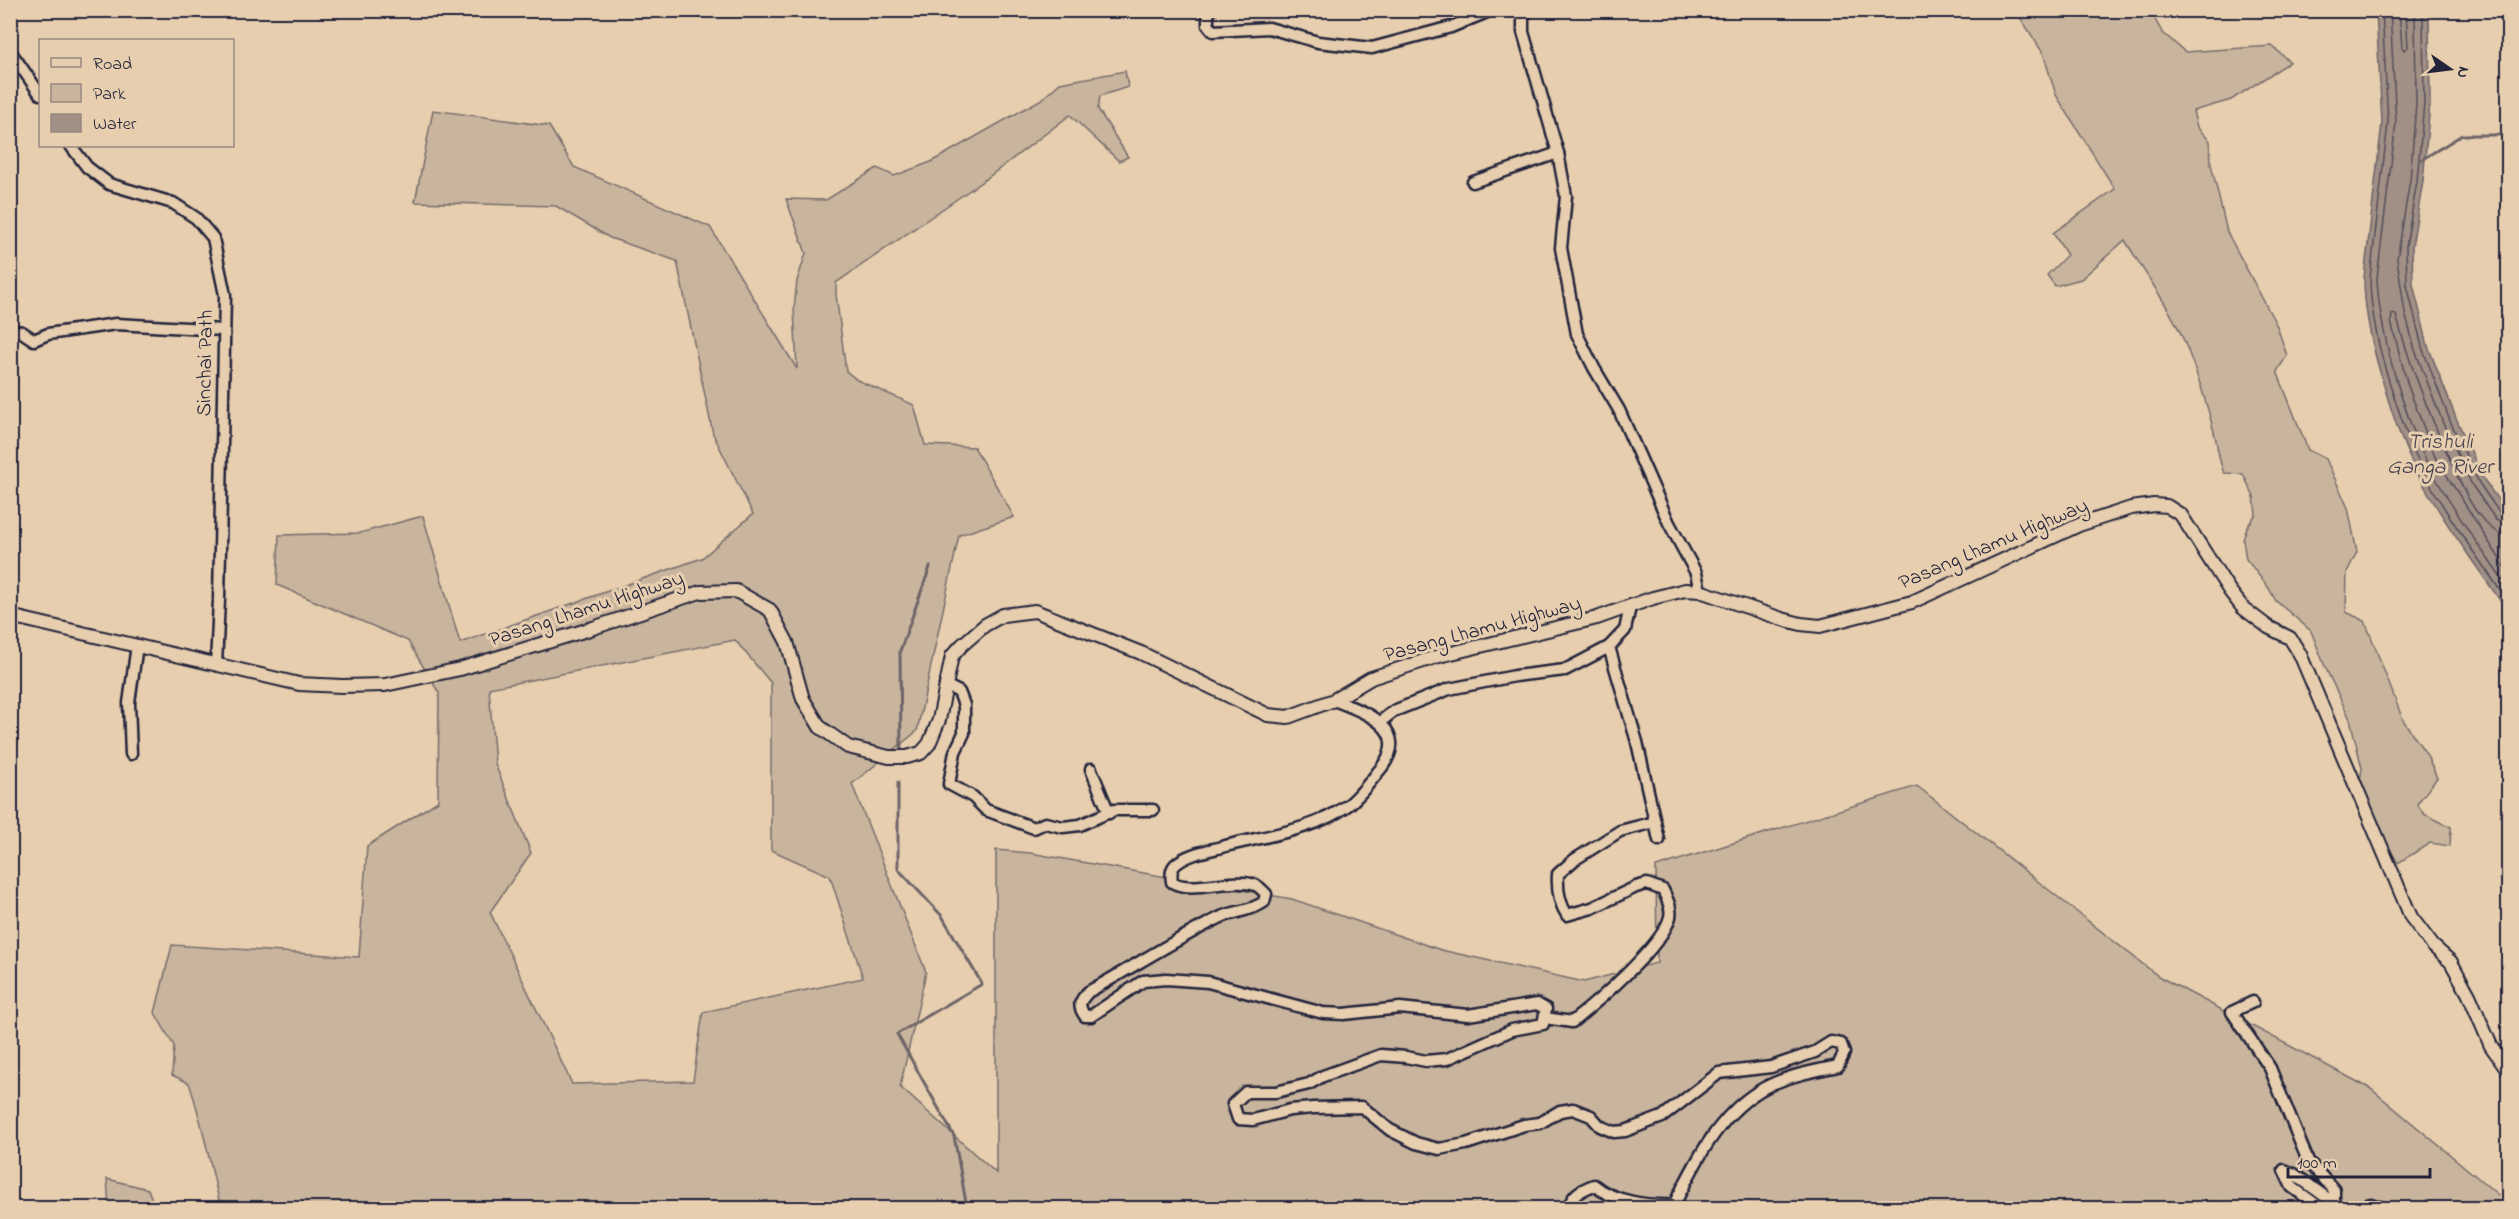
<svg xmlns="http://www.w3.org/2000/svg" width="2519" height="1219" viewBox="0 0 2519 1219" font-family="'Indie Flower',sans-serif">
<rect width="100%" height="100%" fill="#e6ceae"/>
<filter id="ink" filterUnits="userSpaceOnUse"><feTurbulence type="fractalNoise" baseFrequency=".0167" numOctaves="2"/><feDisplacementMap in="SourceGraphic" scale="12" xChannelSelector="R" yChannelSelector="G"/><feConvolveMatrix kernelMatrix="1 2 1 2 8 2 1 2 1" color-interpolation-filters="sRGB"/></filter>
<g filter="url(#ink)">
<g fill="#c9b59d" stroke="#766c6c" stroke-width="1.5" fill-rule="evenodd">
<path d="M2030 11H2150L2162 32 2185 52 2272 46 2290 62 2231 100 2193 111 2197 127 2210 141 2211 164 2227 232 2277 326 2287 356 2277 371 2308 450 2326 459 2348 508 2357 552 2347 572 2346 612 2365 621 2403 720 2427 755 2437 778 2417 804 2424 814 2451 827 2450 846 2430 843 2398 863 2358 793 2362 768 2350 719 2326 669 2311 631 2276 601 2268 587 2246 559 2243 540 2247 527 2256 514 2254 497 2243 474 2224 473C2218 459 2218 446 2214 432 2207 404 2198 376 2187 348 2172 309 2146 276 2125 240L2081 279 2055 286 2047 275 2067 255 2053 233 2115 189 2056 95 2043 53 2020 17Z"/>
<path d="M1125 71 1128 87 1100 96 1098 109 1128 157 1119 161 1070 115 990 176 836 283V294L846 371 857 380 914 405 925 445 974 447 1014 517 959 535 917 731 852 784 926 972 900 1087 996 1173V850L1030 853 1292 899 1441 950 1584 982 1657 963 1656 867 1917 786 2158 976 2371 1089 2508 1203V1208H218L220 1203C209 1162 203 1123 189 1083L172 1075 174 1046 155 1013 172 945 359 957 367 846 438 801 439 693 408 641 277 585 279 535 360 533 423 516 460 643 702 558 753 514 713 434 677 261 610 238 556 206 415 202 433 110 549 126 574 167 710 227 797 369 794 309 797 281 806 253 786 199 826 200 877 168 894 176 931 162 1042 99 1060 83ZM735 640 771 683V850L830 876 863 978 703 1012 693 1081 572 1084 490 912 531 853 495 764 489 688Z"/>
<path d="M107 1179 148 1189 155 1208H103L109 1206Z"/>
</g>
<path fill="#a09086" stroke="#6e6468" stroke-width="1.5" d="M2376 11H2429L2430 103 2423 181 2412 247 2413 284 2428 346 2456 418 2484 480 2508 514V612C2476 565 2440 518 2414 467 2399 437 2389 404 2380 372 2371 341 2364 310 2364 278L2382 123Z"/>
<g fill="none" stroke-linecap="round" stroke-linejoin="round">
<g stroke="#544e59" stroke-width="1.5">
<path d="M2382 10 2388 123 2370 278C2370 309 2377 339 2385 368 2395 400 2405 433 2419 463 2443 512 2478 557 2508 602"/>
<path d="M2390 10 2396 123 2377 278C2378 309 2385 339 2393 369 2402 400 2412 431 2426 460 2449 505 2480 547 2508 588"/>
<path d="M2399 10 2402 47 2404 50 2408 47 2406 10"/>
<path d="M2415 10 2416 103 2410 180 2397 259 2405 313 2415 350 2443 423 2472 485 2496 520 2508 525"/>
<path d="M2423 10 2424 103 2417 181 2406 246 2407 285 2422 347 2450 421 2479 483 2501 515 2508 517"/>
<path d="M2508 534C2502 534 2496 532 2491 528 2472 512 2461 484 2451 462 2429 414 2410 366 2396 315L2392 314 2391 322 2408 386 2435 457 2508 572"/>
</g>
<g stroke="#6e6468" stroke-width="3">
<path d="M2421 160 2462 135H2508"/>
<path d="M901 751 900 651 930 567"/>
<path d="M898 782V869L942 916 982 984 897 1034 954 1136 967 1208"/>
</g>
<defs>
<g id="minor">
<path d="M1211 10 1208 15V25L1213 31 1269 28 1318 42 1372 48 1451 27 1492 10"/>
<path d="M1528 10 1523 17V32L1558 153 1566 196 1561 248 1577 334 1594 368 1619 410 1669 523 1696 573 1700 591"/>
<path d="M10 51 40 94"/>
<path d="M71 146 87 167 109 184 173 203 196 218 213 238 225 295 219 600 216 665"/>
<path d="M1473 182 1558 153"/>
<path d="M10 330 22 332 34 340 48 334 116 324 223 330"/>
<path d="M1630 607 1625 630 1609 647 1637 742 1659 840"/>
<path d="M945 685 959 692 964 705V733L955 752 949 784 973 797 986 810 1034 828 1045 823 1063 827 1080 825 1114 810H1153"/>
<path d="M1334 700C1361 711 1412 727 1382 767 1372 779 1361 795 1348 805 1312 832 1261 836 1218 848 1205 851 1185 855 1175 865 1171 869 1171 876 1172 882 1191 894 1231 877 1255 885 1259 886 1263 891 1266 894L1264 902C1250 912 1232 911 1217 919 1173 941 1131 968 1088 992 1080 1001 1077 1005 1085 1016H1091L1143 981 1166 979 1208 982 1323 1013 1344 1014 1400 1008 1468 1015 1537 1004 1546 1009 1543 1024 1512 1030 1447 1059 1426 1061 1406 1057 1381 1055 1323 1076 1309 1084 1276 1092H1246L1233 1104 1238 1119 1253 1120 1290 1110 1313 1108 1362 1107 1390 1130 1416 1143 1439 1149 1466 1144 1524 1125 1540 1123 1560 1111 1573 1109 1591 1116 1600 1126 1614 1132 1625 1131 1662 1117 1719 1073 1771 1067 1815 1052 1831 1042 1841 1044 1844 1053 1838 1066C1813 1071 1781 1077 1759 1091 1717 1117 1695 1163 1674 1205 1648 1206 1614 1202 1594 1185 1581 1190 1572 1194 1569 1208"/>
<path d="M1380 722 1394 711 1449 689 1515 676 1565 670 1609 647"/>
<path d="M131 754 129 703 137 645"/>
<path d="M1091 769 1109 813"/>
<path d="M2253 1002 2232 1012 2270 1068 2308 1161 2334 1190V1203L2294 1174 2284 1170 2292 1187 2321 1208"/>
<path d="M1545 1018 1572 1022C1596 1003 1663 946 1670 917 1672 908 1667 899 1663 890L1647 884 1636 887 1592 908 1567 915C1559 903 1557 889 1558 874L1574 860 1620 831 1655 822"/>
<path d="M2356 1208 2371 1204 2383 1208"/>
</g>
<path id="major" d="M10 616 299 684 342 686 385 685 460 669 593 628 700 592 736 591 770 610 787 642 803 699 820 727 848 747 889 757H907L921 753 929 744 939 720 952 656 962 645 985 625 1003 615 1035 611 1141 653 1268 715 1288 717 1334 700 1371 678 1439 656 1597 618 1653 598 1685 590 1700 591 1782 619 1801 624 1820 626 1912 602 2079 525 2131 508 2154 505 2167 506 2181 515 2229 590 2243 608 2268 627 2290 638 2300 654 2411 917 2433 946 2451 962 2469 995 2491 1046 2508 1070"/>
</defs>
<use href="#minor" stroke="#22223b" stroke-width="15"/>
<use href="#major" stroke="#22223b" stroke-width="16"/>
<use href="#minor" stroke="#e6ceae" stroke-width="10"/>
<use href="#major" stroke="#e6ceae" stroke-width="12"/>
</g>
</g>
<g text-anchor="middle" stroke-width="6" stroke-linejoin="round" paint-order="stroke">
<g font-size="21" fill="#22223b" stroke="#e6ceae">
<text transform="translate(204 363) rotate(-89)" y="7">Sinchai Path</text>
<text transform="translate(1993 543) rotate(-23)" y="7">Pasang Lhamu Highway</text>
<text transform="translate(586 608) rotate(-18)" y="7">Pasang Lhamu Highway</text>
<text transform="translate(1482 628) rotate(-15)" y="7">Pasang Lhamu Highway</text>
</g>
<g font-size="22" font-style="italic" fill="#423e4e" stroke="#e6ceae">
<text x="2440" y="448">Trishuli<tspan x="2440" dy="25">Ganga River</tspan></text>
</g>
</g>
<rect width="2519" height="1219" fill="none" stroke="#e6ceae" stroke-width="36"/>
<rect x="18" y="18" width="2483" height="1183" fill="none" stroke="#22223b" stroke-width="2" filter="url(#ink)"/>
<rect x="39" y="39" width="195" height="108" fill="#e6ceae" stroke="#988980" stroke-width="1.5"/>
<rect x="51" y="58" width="30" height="9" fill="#e6ceae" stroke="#988980" stroke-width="1.5"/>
<text x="93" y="69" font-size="18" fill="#22223b">Road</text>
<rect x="51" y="84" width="30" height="18" fill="#c9b59d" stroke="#988980" stroke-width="1.5"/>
<text x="93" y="99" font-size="18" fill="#22223b">Park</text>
<rect x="51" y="114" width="30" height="18" fill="#a09086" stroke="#988980" stroke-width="1.5"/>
<text x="93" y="129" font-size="18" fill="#22223b">Water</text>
<g transform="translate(2450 69) rotate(104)" stroke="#e6ceae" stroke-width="4.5" paint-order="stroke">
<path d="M0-4.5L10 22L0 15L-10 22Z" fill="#22223b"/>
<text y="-9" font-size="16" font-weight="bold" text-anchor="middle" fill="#22223b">N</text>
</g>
<path d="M2288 1168v9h142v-9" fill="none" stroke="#22223b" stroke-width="3"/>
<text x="2297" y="1168" font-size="18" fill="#22223b" stroke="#e6ceae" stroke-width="4.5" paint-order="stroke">100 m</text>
</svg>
